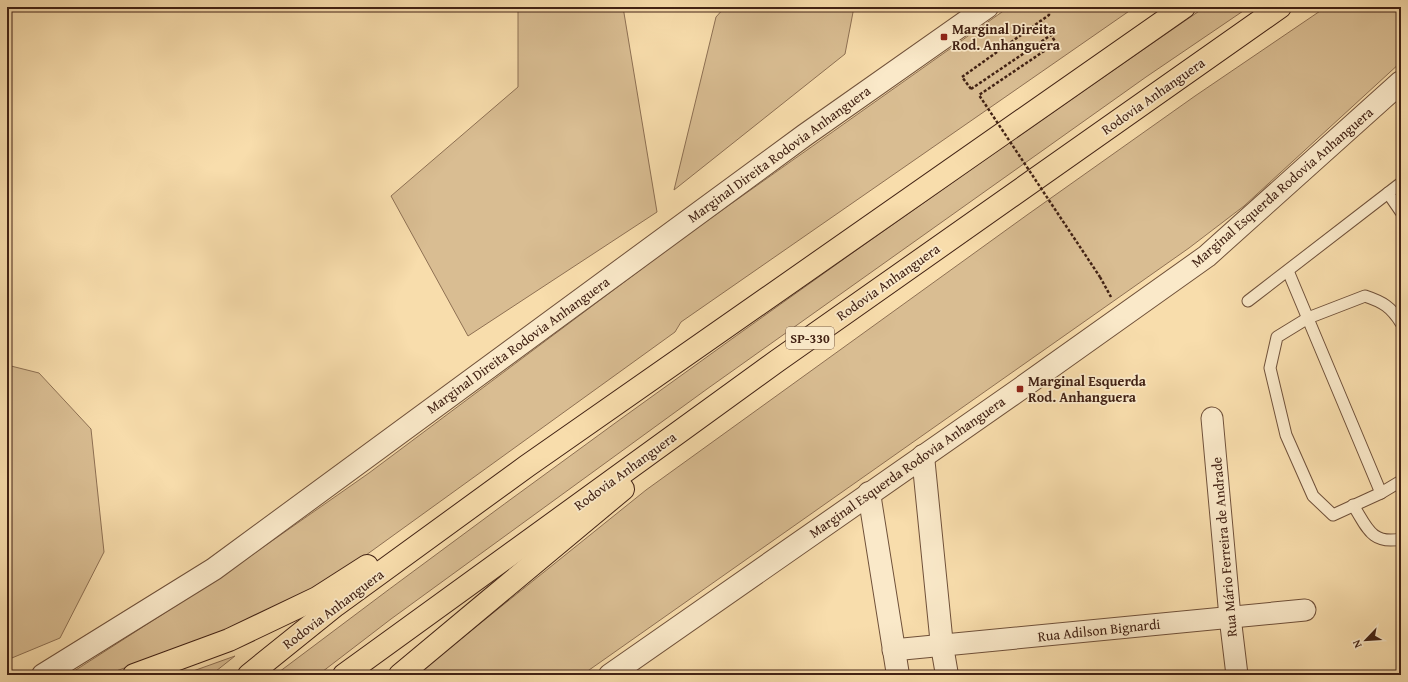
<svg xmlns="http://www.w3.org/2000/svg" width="1408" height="682" viewBox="0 0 1408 682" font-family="'Gentium Book Plus',serif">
<rect width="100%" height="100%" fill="#f8ddac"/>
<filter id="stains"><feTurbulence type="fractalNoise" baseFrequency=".005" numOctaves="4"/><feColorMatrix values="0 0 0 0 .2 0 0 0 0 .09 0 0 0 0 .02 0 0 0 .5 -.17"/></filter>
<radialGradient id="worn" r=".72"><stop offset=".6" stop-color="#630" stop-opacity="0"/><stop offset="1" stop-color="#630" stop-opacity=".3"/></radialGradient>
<g fill="#d9bd92" stroke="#8e7053">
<path d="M518 7H623L657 212 468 336 391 196 518 87Z"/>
<path d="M725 7H854L845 54 674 190 716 17Z"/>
<path d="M1009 7H1135L681 322 675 332 355 563 322 585 205 639 105 675H68L219 578 369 473 687 235Z"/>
<path d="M1205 7H1249L1146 77 707 389 391 619 318 675H275C579 445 891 223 1205 7Z"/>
<path d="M1326 7H1401V62L1244 206 1189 248 582 675H416L646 490 1027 215 1195 96Z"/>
<path d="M7 365 39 373 91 429 104 552 60 638 7 660Z"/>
<path d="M235 656 211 675H182Z"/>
</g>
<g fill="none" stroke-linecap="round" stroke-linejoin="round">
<defs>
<g id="service">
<path d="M1388 193 1401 212"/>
<path d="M1288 271 1381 493"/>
<path d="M1248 301 1401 183"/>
<path d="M1401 323C1391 307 1383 302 1365 296L1308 318 1277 337 1270 368 1286 435 1313 496 1333 515 1381 493 1401 481"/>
<path d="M1353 505C1367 527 1371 545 1401 539"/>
</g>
<g id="minor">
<path d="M1212 418 1230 617 1237 675"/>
<path d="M893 650 1305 610"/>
</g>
<g id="tertiary">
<path d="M923 456 942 646 947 675"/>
<path d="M869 493 898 675"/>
<path d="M43 675 214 569 805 135 987 7"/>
<path d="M610 675 1020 389 1207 256 1401 82"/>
</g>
<g id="motorway">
<path d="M134 675 229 640 317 598 367 566"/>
<path d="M249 675 336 605 527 466 1184 7"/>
<path d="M344 675 777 361 1280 7"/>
<path d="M400 675 623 489"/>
</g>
</defs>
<use href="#service" stroke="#70513a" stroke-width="13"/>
<use href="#minor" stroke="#70513a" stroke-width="23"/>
<use href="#tertiary" stroke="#70513a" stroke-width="24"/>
<use href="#motorway" stroke="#422214" stroke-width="24"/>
<g stroke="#422214" stroke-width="2.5" stroke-dasharray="3 2" stroke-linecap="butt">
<path d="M971 89 962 77 1049 15V7"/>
<path d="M1100 277 1111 297"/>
</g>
<use href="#service" stroke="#fae9c9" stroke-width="11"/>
<use href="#minor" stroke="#fae9c9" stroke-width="21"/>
<use href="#tertiary" stroke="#fae9c9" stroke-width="22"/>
<use href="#motorway" stroke="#f8ddac" stroke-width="22"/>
<path stroke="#422214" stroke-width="2.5" stroke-dasharray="3 2" stroke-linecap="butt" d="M971 89 1051 35 1056 43 979 95 1100 277"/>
</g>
<g fill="#8f2418" stroke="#fae9c9" stroke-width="1.5">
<rect x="940" y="33" width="8" height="8" rx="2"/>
<rect x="1016" y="385" width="8" height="8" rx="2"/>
</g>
<g text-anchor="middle" stroke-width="3.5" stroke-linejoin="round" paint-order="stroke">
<rect fill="#fae9c9" stroke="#795e4a" stroke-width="1" x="786" y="327" width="48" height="22" rx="3"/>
<g font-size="13" font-weight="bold" fill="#422214">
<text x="810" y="343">SP-330</text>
</g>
<g font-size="14" font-weight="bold" fill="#422214" stroke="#fae9c9" text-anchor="start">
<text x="952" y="34">Marginal Direita<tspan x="952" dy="16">Rod. Anhanguera</tspan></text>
<text x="1028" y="386">Marginal Esquerda<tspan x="1028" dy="16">Rod. Anhanguera</tspan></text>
</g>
<g font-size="14" fill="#422214" stroke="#fae9c9">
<text transform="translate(1153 96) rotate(-35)" y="5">Rodovia Anhanguera</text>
<text transform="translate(779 154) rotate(-36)" y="5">Marginal Direita Rodovia Anhanguera</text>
<text transform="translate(1282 187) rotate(-41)" y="5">Marginal Esquerda Rodovia Anhanguera</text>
<text transform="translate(888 282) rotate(-35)" y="5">Rodovia Anhanguera</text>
<text transform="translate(518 345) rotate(-36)" y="5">Marginal Direita Rodovia Anhanguera</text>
<text transform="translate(907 467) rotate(-35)" y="5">Marginal Esquerda Rodovia Anhanguera</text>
<text transform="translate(625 471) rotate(-36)" y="5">Rodovia Anhanguera</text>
<text transform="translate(1224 547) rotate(-95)" y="5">Rua Mário Ferreira de Andrade</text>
<text transform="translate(333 609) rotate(-37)" y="5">Rodovia Anhanguera</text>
<text transform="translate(1099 630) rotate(-6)" y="5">Rua Adilson Bignardi</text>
</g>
</g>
<rect width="1408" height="682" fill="none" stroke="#f8ddac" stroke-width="24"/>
<rect x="8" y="8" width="1392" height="666" fill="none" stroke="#422214" stroke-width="2"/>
<rect x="12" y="12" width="1384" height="658" fill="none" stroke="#422214"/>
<g transform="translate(1366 640) rotate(245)" stroke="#fae9c9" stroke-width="3" paint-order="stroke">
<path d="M0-3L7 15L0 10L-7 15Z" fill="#422214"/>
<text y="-6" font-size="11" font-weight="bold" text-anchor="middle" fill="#422214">N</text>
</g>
<rect width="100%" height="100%" filter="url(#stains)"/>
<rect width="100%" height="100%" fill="url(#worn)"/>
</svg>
